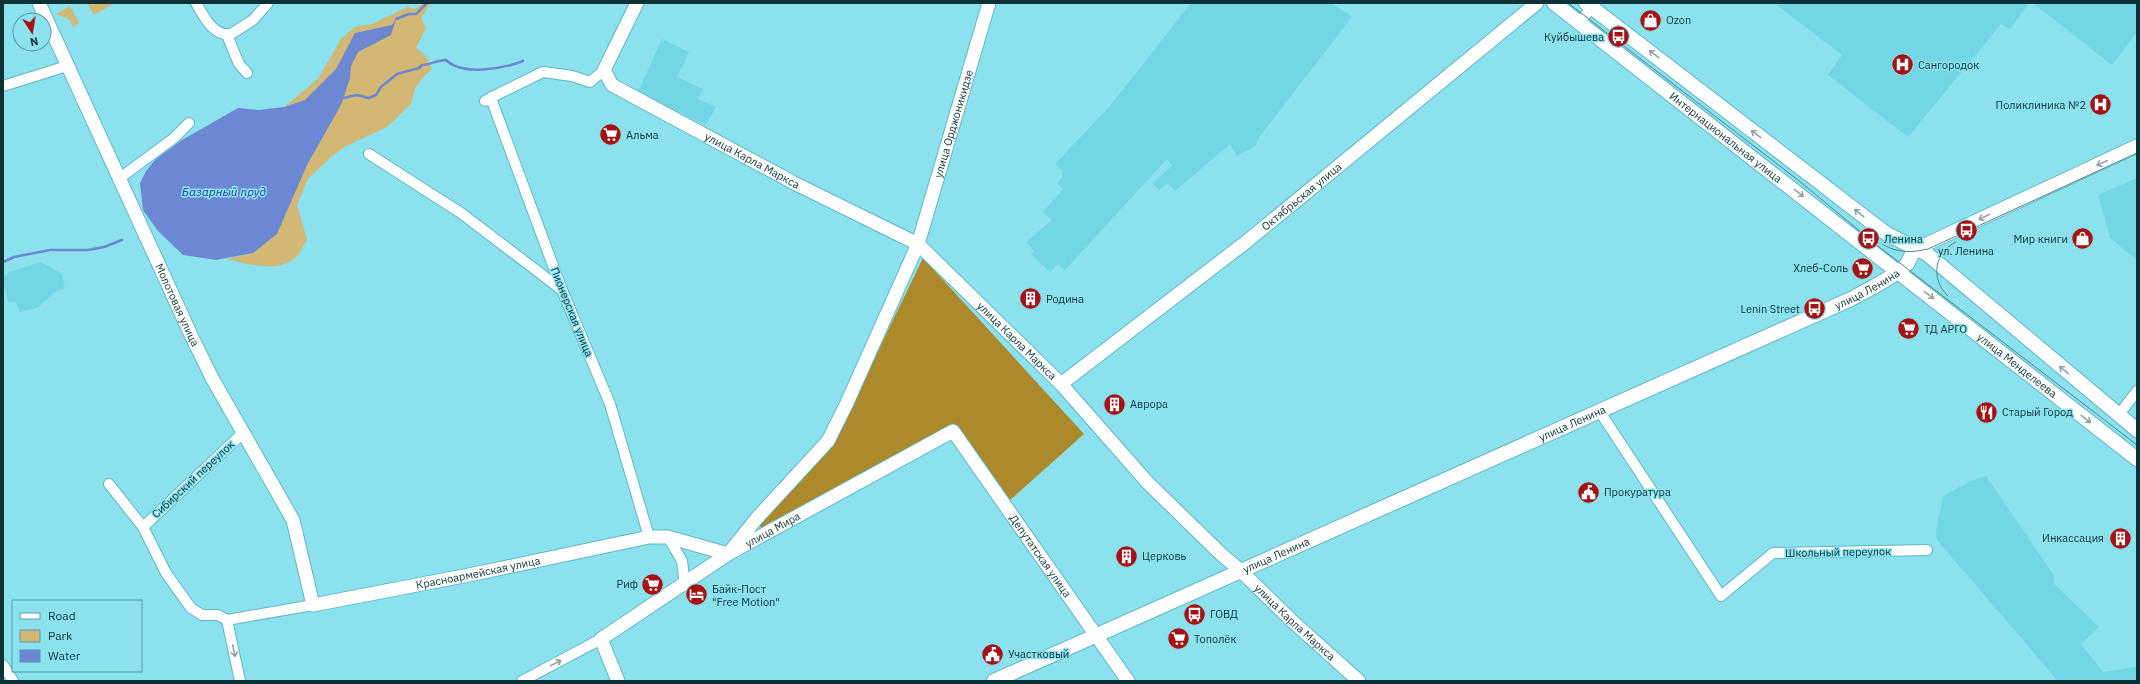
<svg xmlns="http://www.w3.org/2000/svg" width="2140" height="684" viewBox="0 0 2140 684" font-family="'IBM Plex Sans',sans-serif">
<rect width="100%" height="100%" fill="#8be1ee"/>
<g fill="#72d6e4">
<path d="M1191 3H1332L1352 17 1260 136 1255 146 1237 156 1230 144 1175 191 1168 183 1159 190 1152 183 1172 166 1167 159 1065 270 1058 264 1050 272 1031 254 1034 251 1026 242 1052 220 1043 212 1063 189 1057 183 1062 177V170L1055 164 1110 106Z"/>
<path d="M1774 3H2029L2010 29 2001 24 1908 137 1828 75 1842 55Z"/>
<path d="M2033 3H2137V32L2112 65Z"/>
<path d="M662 39 689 52 677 77 703 89 698 99 716 107 706 125 638 92Z"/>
<path d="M2137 178V260L2110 238 2098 195Z"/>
<path d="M41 262 62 274 65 288 56 291 37 308 20 312 16 302H8L3 279 9 272Z"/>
<path d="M1986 476 2053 574 2054 584 2099 627 2081 644 2103 672 2137 667V681H2058L1937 540 1936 531 1943 496 1969 482Z"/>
</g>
<g fill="#d3b774">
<path d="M87 3H115L94 15Z"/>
<path d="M423 3H431L421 18 426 28 416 48 426 56 432 69 424 76 415 89 411 104 387 127 346 146 331 157 308 179 297 205 307 240C303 246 300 254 295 258 277 274 245 263 226 259L253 253 341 105 336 69 305 100 284 107 318 79 341 39 355 27 372 24 408 7 415 9Z"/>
<path d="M70 6 79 23 73 27 69 19 56 14Z"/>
</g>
<path fill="#ac892b" d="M923 258 1084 434 1009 501 954 424 764 532 757 522 834 442Z"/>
<path fill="#6d88d2" d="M396 19 391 35 358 52 351 66 350 78 341 105 307 165 277 234 253 253 216 260 183 255 158 231 143 210 140 183 146 171 156 159 182 140 238 108 259 110 284 107 305 100 336 69 355 33 392 25Z"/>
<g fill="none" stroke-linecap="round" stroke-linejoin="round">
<g stroke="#6d88d2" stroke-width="2.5">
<path d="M396 19 409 14H416L427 3"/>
<path d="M343 98 357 95 369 98 376 95 381 87 397 74 419 68 422 65C430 65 437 60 446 60 462 76 503 69 523 61"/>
<path d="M3 262 14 257 50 250H88L104 247 122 240"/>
</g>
<defs>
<g id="minor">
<path d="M196 3C204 16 213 37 231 34L253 20 268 3"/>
<path d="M1580 22 1595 3"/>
<path d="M227 35 239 64 247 73"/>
<path d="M3 86 67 66"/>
<path d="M492 97 543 72 572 76 590 82 604 70"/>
<path d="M485 101 492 97V101L562 290 610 404 649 537"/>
<path d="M369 154 461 213 562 290"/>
<path d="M120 178 174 138 189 123"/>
<path d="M2124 408 2137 391"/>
<path d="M1600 412 1721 596 1773 553 1927 550"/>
<path d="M109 484 143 527 166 573 191 608 202 615H218L227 620 240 681"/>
<path d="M143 527 244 432"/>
<path d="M668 537 682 561 685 585"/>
<path d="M227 620 313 605"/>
<path d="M3 665 13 681"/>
<path d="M522 681 601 639"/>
</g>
<g id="tertiary">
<path id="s1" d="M39 3 191 335 212 378 293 520 313 605 474 574 649 537H668L728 554 757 518 828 441 846 405 918 244 989 3"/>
<path id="s2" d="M637 3 604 70 612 85 796 184 918 244 1061 384 1148 483 1222 555 1240 570 1291 620 1359 681"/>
<path d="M1916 249 2137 146"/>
<path id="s3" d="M1061 384 1246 242 1537 3"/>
<path id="s4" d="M618 681 601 639 728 554 953 431 1128 681"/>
</g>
<g id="secondary">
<path id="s5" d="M1554 3 2137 459"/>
<path d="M1586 3 1875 225 1887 234 1927 254 2137 430"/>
<path id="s6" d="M994 681 1851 299C1869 289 1889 280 1905 266 1911 261 1910 253 1916 249"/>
</g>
</defs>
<use href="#minor" stroke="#60b7c3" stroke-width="12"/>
<use href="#tertiary" stroke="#60b7c3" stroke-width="15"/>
<use href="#secondary" stroke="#60b7c3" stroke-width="16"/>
<use href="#minor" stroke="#fff" stroke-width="10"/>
<use href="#tertiary" stroke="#fff" stroke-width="13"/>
<use href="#secondary" stroke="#fff" stroke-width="14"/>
<g stroke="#49878f" stroke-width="1">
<path d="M1568 3 1798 180 1879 247 2137 445"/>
<path d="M1882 244C1897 253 1911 253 1928 249L2137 153"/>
<path d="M1948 296C1930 279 1934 253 1956 242"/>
</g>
</g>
<defs><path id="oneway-shaft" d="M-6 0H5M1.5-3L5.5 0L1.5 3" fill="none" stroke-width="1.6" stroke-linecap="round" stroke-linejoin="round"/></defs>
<g stroke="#92a3a5">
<use href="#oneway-shaft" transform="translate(1654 54) rotate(-142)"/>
<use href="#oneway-shaft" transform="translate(1756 134) rotate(-143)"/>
<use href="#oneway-shaft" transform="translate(2102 163) rotate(155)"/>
<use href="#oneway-shaft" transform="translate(1799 193) rotate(38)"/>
<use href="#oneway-shaft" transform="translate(1859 213) rotate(-142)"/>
<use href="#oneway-shaft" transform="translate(1984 217) rotate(154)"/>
<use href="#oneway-shaft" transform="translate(1929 295) rotate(38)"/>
<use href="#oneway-shaft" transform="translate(2064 370) rotate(-141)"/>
<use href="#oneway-shaft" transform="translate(2086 419) rotate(38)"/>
<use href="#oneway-shaft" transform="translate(234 651) rotate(78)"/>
<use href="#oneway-shaft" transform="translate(556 663) rotate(-28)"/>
</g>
<defs>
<symbol id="shop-disc" viewBox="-11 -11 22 22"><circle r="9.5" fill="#a61114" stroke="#8be1ee"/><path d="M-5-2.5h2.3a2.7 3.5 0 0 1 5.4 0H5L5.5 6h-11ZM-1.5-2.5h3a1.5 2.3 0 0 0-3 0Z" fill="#fff"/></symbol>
<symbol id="bus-disc" viewBox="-11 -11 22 22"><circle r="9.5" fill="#a61114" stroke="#8be1ee"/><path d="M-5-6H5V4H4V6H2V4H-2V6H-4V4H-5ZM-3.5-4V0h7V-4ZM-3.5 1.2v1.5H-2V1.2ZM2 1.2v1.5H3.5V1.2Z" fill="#fff"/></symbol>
<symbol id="hospital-disc" viewBox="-11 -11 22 22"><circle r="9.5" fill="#a61114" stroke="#8be1ee"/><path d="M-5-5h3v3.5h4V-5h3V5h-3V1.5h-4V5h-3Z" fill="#fff"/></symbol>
<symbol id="supermarket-disc" viewBox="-11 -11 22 22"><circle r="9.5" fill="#a61114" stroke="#8be1ee"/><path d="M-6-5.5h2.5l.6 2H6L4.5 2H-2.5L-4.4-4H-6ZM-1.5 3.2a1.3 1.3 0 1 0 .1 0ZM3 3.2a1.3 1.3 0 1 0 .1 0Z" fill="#fff"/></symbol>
<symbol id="building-disc" viewBox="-11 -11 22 22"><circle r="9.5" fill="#a61114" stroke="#8be1ee"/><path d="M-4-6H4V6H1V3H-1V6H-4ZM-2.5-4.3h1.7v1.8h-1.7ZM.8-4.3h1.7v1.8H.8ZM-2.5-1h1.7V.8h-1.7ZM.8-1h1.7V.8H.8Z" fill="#fff"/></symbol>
<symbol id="restaurant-disc" viewBox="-11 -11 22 22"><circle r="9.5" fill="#a61114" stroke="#8be1ee"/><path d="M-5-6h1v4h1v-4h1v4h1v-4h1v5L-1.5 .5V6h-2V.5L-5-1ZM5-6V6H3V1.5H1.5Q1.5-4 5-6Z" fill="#fff"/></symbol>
<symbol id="civic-disc" viewBox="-11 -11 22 22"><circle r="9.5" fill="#a61114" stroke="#8be1ee"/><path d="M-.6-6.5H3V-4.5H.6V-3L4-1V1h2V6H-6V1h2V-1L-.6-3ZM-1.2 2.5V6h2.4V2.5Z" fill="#fff"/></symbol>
<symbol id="hotel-disc" viewBox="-11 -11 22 22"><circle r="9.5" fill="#a61114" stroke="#8be1ee"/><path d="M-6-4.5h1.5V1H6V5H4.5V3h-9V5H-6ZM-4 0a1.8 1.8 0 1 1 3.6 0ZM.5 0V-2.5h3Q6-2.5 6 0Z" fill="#fff"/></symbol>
</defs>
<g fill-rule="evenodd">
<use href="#shop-disc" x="1638" y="8" width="25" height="25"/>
<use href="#bus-disc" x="1606" y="24" width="25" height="25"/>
<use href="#hospital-disc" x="1890" y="52" width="25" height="25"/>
<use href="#hospital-disc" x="2088" y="92" width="25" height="25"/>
<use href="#supermarket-disc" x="598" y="122" width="25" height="25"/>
<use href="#bus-disc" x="1954" y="218" width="25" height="25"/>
<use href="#bus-disc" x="1856" y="226" width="25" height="25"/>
<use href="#shop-disc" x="2070" y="226" width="25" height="25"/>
<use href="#supermarket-disc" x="1850" y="256" width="25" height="25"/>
<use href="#building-disc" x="1018" y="286" width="25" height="25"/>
<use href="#bus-disc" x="1802" y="296" width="25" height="25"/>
<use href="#supermarket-disc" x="1896" y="316" width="25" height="25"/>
<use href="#building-disc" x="1102" y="392" width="25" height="25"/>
<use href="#restaurant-disc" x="1974" y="400" width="25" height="25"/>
<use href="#civic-disc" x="1576" y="480" width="25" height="25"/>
<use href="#building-disc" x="2108" y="526" width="25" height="25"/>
<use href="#building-disc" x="1114" y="544" width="25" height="25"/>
<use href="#supermarket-disc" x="640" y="572" width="25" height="25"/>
<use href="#hotel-disc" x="684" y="582" width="25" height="25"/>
<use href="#bus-disc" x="1182" y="602" width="25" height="25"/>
<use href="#supermarket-disc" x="1166" y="626" width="25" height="25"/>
<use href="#civic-disc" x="980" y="642" width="25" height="25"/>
</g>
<g text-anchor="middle" stroke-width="3" stroke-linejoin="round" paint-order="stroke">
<g font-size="11" fill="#0c3237" stroke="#8be1ee" text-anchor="start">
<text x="1666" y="24">Ozon</text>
<text x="1604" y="41" text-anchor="end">Куйбышева</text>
<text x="1918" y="69">Сангородок</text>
<text x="2086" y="109" text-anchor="end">Поликлиника №2</text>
<text x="626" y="139">Альма</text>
<text x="1884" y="243">Ленина</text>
<text x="2068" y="243" text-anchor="end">Мир книги</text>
<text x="1966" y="255" text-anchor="middle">ул. Ленина</text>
<text x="1848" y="272" text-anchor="end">Хлеб-Соль</text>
<text x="1046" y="303">Родина</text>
<text x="1800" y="313" text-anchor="end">Lenin Street</text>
<text x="1924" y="333">ТД АРГО</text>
<text x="1130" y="408">Аврора</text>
<text x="2002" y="416">Старый Город</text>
<text x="1604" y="496">Прокуратура</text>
<text x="2104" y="542" text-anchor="end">Инкассация</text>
<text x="1142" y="560">Церковь</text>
<text x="638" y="588" text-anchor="end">Риф</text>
<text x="712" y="593">Байк-Пост<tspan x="712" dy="13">"Free Motion"</tspan></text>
<text x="1210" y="618">ГОВД</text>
<text x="1194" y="643">Тополёк</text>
<text x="1008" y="658">Участковый</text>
</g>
<g font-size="11" fill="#0c3237" stroke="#8be1ee">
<text dy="4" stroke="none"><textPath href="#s1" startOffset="1581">улица Орджоникидзе</textPath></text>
<text dy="4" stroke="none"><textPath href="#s5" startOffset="218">Интернациональная улица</textPath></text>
<text dy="4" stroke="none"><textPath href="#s2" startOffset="251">улица Карла Маркса</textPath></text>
<text dy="4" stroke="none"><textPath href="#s3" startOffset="305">Октябрьская улица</textPath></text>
<text dy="4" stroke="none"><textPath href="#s6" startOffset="957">улица Ленина</textPath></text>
<text dy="4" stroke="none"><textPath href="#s1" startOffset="332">Молотовая улица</textPath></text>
<text transform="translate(572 312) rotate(68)" y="4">Пионерская улица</text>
<text dy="4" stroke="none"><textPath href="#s2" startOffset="575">улица Карла Маркса</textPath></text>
<text dy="4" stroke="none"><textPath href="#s5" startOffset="588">улица Менделеева</textPath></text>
<text dy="4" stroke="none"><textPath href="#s6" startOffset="633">улица Ленина</textPath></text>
<text transform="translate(193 479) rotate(-43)" y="4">Сибирский переулок</text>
<text dy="4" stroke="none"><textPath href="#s4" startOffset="249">улица Мира</textPath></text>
<text transform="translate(1838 552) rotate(-1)" y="4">Школьный переулок</text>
<text dy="4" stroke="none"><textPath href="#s6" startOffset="309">улица Ленина</textPath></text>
<text dy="4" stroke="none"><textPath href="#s4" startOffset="607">Депутатская улица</textPath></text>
<text dy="4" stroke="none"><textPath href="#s1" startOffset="832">Красноармейская улица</textPath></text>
<text dy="4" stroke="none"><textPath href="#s2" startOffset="971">улица Карла Маркса</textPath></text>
</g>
<g font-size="12" font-style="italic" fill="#2b449b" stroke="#8be1ee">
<text x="224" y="196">Базарный пруд</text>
</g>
</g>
<rect width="2140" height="684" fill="none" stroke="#0c3237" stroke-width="8"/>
<rect x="12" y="600" width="130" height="72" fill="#8be1ee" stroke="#589ba5"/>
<rect x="20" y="613" width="20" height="6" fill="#ffffff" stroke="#589ba5"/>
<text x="48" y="620" font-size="12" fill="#0c3237">Road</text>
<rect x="20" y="630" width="20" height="12" fill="#d3b774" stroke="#589ba5"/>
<text x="48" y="640" font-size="12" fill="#0c3237">Park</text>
<rect x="20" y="650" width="20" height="12" fill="#6d88d2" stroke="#589ba5"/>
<text x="48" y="660" font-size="12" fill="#0c3237">Water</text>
<g transform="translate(32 32) rotate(168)"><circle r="19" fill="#8be1ee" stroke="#589ba5"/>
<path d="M0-3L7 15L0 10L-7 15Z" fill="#a61114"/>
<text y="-6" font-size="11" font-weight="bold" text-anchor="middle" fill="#0c3237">N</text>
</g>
</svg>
